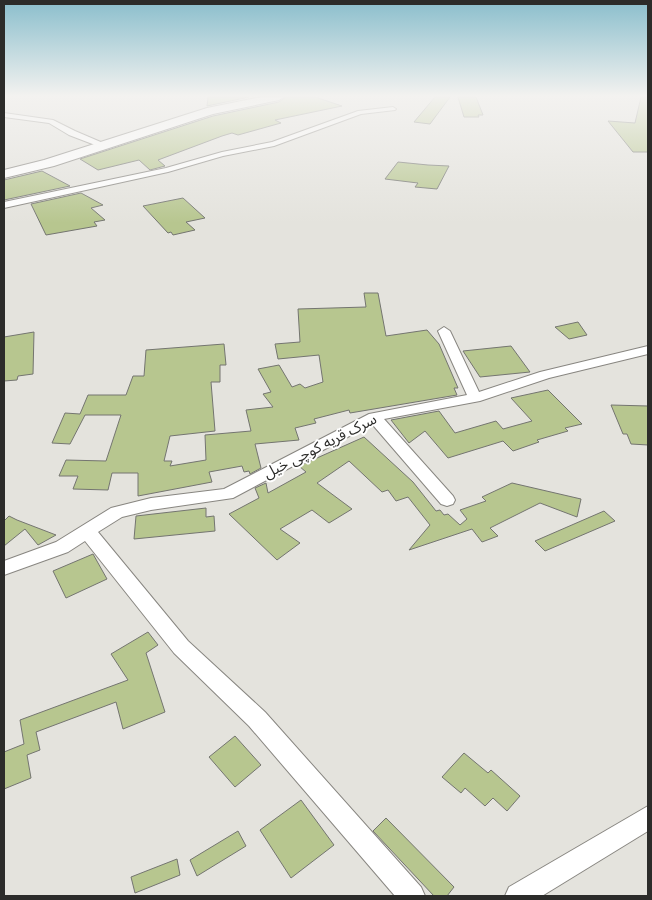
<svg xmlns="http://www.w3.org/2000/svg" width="652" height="900" viewBox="0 0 652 900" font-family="'Varela Round','Noto Sans Arabic',sans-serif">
<rect width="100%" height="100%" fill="#e4e3dd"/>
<g fill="#b7c68f" stroke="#747570">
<path d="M208 97H249L207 106Z"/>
<path d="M286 97H315L342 106 275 120 281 123 238 135 232 133 222 136 158 160 165 166 150 170 139 160 98 170 80 159 213 116 279 102Z"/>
<path d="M435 97H450L430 124 414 122Z"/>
<path d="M458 97H476L483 115H478L479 117H464Z"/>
<path d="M641 97H648V152H633L608 121 635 123Z"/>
<path d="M398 162 428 165 449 166 437 189 415 187 418 183 385 179Z"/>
<path d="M42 171 70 186 4 200V180Z"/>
<path d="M81 193 103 205 91 208 105 220 94 222 97 226 46 235 31 204Z"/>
<path d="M183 198 205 218 186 222 195 230 173 235 171 232 168 233 143 206Z"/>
<path d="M364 293H378L386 336 427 330 439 344 458 388H454L457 395 350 413 349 410 314 419 316 423 295 428 299 440 255 444 261 468 250 474 249 471 244 472 242 466 209 472 212 482 138 496V473H112L108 490 73 489 78 476H59L66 460 106 461 121 415H85L70 444 52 443 65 413 80 414 88 395H126L133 376H144L146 350 224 344 226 365H220V382H211L215 431 170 436 164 461H172L170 466 206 460 205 435 251 431 246 410 273 407 263 394 271 392 258 369 279 365 292 387 300 384 305 388 323 382 319 355 278 359 275 344 300 342 298 309 366 307Z"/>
<path d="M578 322 587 335 569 339 555 327Z"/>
<path d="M34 332 33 374 18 376 17 380 4 381V337Z"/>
<path d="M511 346 530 372 480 377 463 351Z"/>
<path d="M548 390 582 424 565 428 568 431 537 440 539 442 513 451 503 441 448 458 425 431 409 443 391 420 439 411 455 433 496 421 503 429 532 421 511 398Z"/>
<path d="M611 405 648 406V445L631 444 627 434H623Z"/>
<path d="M364 437 413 482 436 511 440 510 444 515 448 514 460 525 467 519 460 510 486 501 482 497 512 483 581 499 577 517 540 503 490 528 498 536 482 542 472 529 409 550 430 525 408 497 396 501 388 490 382 492 349 461 317 483 352 509 329 523 312 510 280 529 300 543 277 560 229 514 259 498 255 488 266 483 268 493 306 472 299 466Z"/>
<path d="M206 508V517L214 516 215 531 134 539 136 516Z"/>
<path d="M604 511 615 521 545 551 535 541Z"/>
<path d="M9 516 17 520 56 535 38 545 25 529 4 546V521Z"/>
<path d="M93 554 107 579 66 598 53 571Z"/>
<path d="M148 632 158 645 146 653 165 712 123 729 116 702 36 732 40 750 27 755 31 778 4 789V752L24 744 20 720 128 680 111 654Z"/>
<path d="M235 736 261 765 235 787 209 757Z"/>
<path d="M464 753 488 773 491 770 520 796 507 811 493 798 485 806 465 788 461 793 442 777Z"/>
<path d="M301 800 334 845 291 878 260 830Z"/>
<path d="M386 818 454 887 447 896H434L373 831Z"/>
<path d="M238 831 246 846 197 876 190 860Z"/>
<path d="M177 859 180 875 135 893 131 877Z"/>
</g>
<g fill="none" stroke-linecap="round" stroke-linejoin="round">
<defs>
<g id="minor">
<path d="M393 107 396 109 395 110 361 114 274 146 223 156 168 172 4 208V202L166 168 222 152 272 142 358 111Z"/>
<path d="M4 113 53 120 75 131 110 146 103 148 69 135 49 123 4 117Z"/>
<path d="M444 327 450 331 479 392 540 372 648 346V354L549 378 480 401 384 419 453 496 455 500 453 504 447 506 441 504 372 424 233 498 151 510 122 517 98 532 188 641 265 712 421 887 425 896H395L249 726 174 653 85 541 68 552 4 575V561L56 542 111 508 151 498 224 489 369 414 467 395 438 331Z"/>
<path d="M648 806V831L542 896H505L509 887Z"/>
</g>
<path id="trunk" d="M261 97H284L279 100 213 114 54 166 4 178V170L44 160 207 108Z"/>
</defs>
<use href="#minor" stroke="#888681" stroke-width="2"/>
<use href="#trunk" stroke="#888681" stroke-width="2"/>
<use href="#minor" fill="#fff" fill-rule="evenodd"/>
<use href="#trunk" fill="#fff" fill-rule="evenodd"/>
</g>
<linearGradient id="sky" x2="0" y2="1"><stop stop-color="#8abecc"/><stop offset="0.43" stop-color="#f3f2f0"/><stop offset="1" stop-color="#f3f2f0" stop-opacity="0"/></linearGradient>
<rect width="652" height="223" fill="url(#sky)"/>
<g text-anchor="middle" stroke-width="4" stroke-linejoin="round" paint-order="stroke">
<g font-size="15" fill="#2c2c2a" stroke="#fff">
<text transform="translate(320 446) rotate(-27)" y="5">سرک قریه کوچی خیل</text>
</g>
</g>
<rect width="652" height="900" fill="none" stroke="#2c2c2a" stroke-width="10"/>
</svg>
